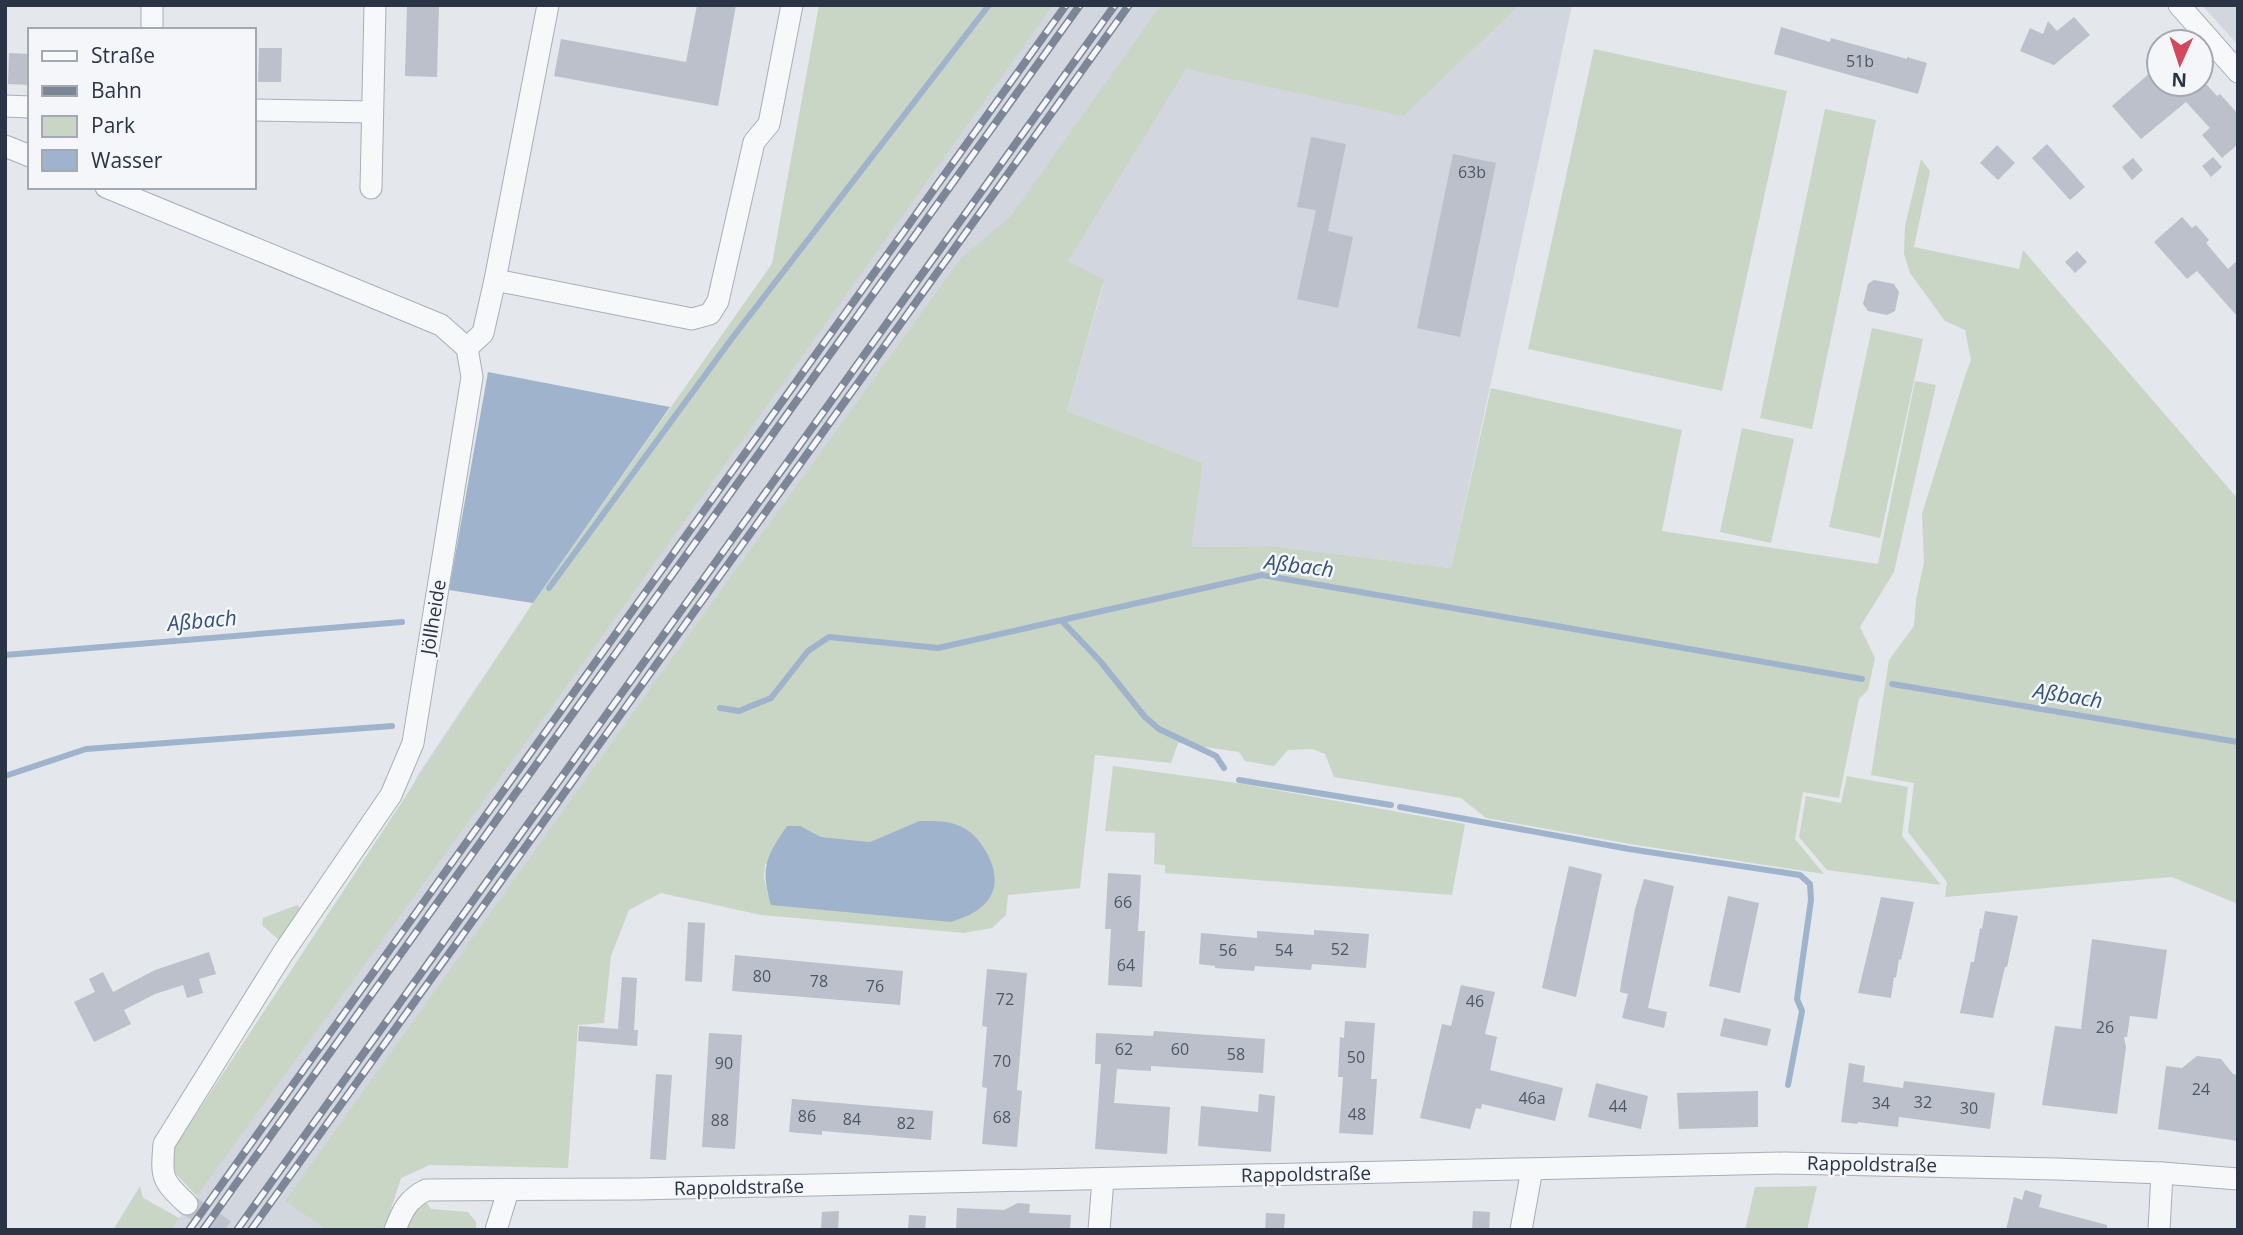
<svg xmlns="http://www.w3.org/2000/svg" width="2243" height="1235" viewBox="0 0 2243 1235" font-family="'Open Sans',sans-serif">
<rect width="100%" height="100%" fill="#e4e7ec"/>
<g fill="#d2d6de">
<path d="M981 5H1261L1404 116 1520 5H1572L1451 568 1271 546 1190 547 1203 463 1067 411 1104 283 409 1153 384 1230H122L143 1198 179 1218 197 1197 419 773 533 603 772 264Z"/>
<path d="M2202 5H2238V45Z"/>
</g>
<g fill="#c9d6c5" fill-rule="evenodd">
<path d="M819 5H1053L566 687 197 1196 173 1171 174 1148 533 603 772 264Z"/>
<path d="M1161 5H1520L1404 116 1186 69 1068 261 1104 280 1067 411 1203 463 1191 547 1271 546 1451 568 1491 388 1682 430 1662 531 1878 564 1915 381 1936 385 1894 572 1860 627 1875 658 1868 690 1859 699 1839 798 1803 792 1795 839 1824 874 1630 844 1486 818 1461 798 1334 777 1325 754 1313 749 1288 750 1274 766 1245 761 1239 752 1178 743 1171 763 1095 755 1080 888 1008 895 1006 915 992 928 964 933 761 915 661 893 629 910 611 956 604 1023 578 1025 568 1168 430 1165 401 1178 384 1230H327L285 1201 662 672 961 258 1010 217ZM919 821C962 820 987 834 995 878 981 900 978 915 951 922L768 895 764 878 765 865 800 827 821 837 870 842Z"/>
<path d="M1594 49 1787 91 1722 391 1528 349Z"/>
<path d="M1825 109 1876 120 1812 429 1760 418Z"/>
<path d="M1921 159 1930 171 1914 247 2019 269 2023 250 2238 499V904L2172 877 1945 897 1947 882 1908 832 1914 783 1871 775 1889 660 1914 626 1916 600 1924 562 1922 514 1965 376 1971 360 1965 330 1945 321 1910 273 1904 254 1905 226Z"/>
<path d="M1872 328 1923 339 1880 538 1829 527Z"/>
<path d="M1742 428 1794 439 1771 543 1720 532Z"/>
<path d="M1113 766 1237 783 1465 824 1452 895 1165 873V865L1154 864 1155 833 1105 831Z"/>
<path d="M1847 776 1908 787 1902 836 1941 885 1827 870 1799 837 1806 796 1841 803Z"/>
<path d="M297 905 303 910 280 941 262 925 263 918Z"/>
<path d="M140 1186 143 1198 179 1218 171 1230H113Z"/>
<path d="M1817 1186 1807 1230H1745L1755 1187Z"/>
<path d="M425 1201 431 1209 468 1212 476 1222V1230H405L415 1210Z"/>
</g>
<g fill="#9fb4cc">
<path d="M488 372 670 407 533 603 449 590Z"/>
<path d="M919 821C934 821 948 820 962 827 974 833 982 843 988 855 1006 891 986 912 951 922L771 905C760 868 766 856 787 826H800L821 837 870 842Z"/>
</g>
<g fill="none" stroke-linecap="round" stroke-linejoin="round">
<g stroke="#9fb4cc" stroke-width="6">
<path d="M549 588 733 337 989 5"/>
<path d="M1062 621 1100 661 1145 717 1159 729 1216 756 1224 768"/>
<path d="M5 655 402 622"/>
<path d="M1892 684 2238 742"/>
<path d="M720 708 739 711 771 698 808 651 829 637 938 648 1262 575 1862 679"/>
<path d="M5 776 86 749 392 726"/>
<path d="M1239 780 1391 805"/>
<path d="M1400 807 1629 849 1800 875 1810 884 1811 900 1797 999 1802 1011 1788 1085"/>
</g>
</g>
<g fill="#bbc0ca">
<path d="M407 5H439L437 77 405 76Z"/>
<path d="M697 5H736L718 106 554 76 561 39 686 62Z"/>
<path d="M2074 17 2090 35 2054 65 2020 51 2030 28 2043 34 2048 21 2057 31Z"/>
<path d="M1781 27 1830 42 1831 38 1907 59V57L1927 63 1918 94 1774 54Z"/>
<path d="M259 48H282L281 82H258Z"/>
<path d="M9 53 30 54V85L8 84Z"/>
<path d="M2159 65V84H2206L2217 96 2220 94 2238 114V144L2222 158 2202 135 2210 128 2186 102 2141 139 2112 106Z"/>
<path d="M1311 137 1346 144 1328 231 1353 237 1338 308 1297 299 1316 210 1297 207Z"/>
<path d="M2047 144 2085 187 2070 200 2032 158Z"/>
<path d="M1997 145 2015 163 1998 180 1980 163Z"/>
<path d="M1453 154 1496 163 1460 337 1417 328Z"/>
<path d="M2213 157 2222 167 2211 177 2202 166Z"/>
<path d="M2133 158 2143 170 2132 180 2122 167Z"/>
<path d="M2182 217 2192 228 2196 225 2209 240 2206 243 2228 269 2238 260V317L2197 271 2187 279 2154 242Z"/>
<path d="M2077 251 2087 262 2075 273 2065 262Z"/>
<path d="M1874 280 1894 284 1899 292 1895 311 1887 315 1868 311 1863 304 1868 284Z"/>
<path d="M1569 866 1602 874 1576 997 1542 988Z"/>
<path d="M1108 873 1141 875 1138 931H1145L1142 987 1108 985 1111 929H1105Z"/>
<path d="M1644 879 1674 886 1648 1008 1667 1012 1664 1028 1622 1018 1628 994 1620 992 1621 983 1635 909Z"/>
<path d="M1728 896 1759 903 1740 993 1709 986Z"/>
<path d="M1881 897 1914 902 1901 960 1899 959 1896 978 1894 977 1891 998 1858 993Z"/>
<path d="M1985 911 2018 916 2007 967H2005L1993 1018 1960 1013 1971 962H1974L1980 928 1982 929Z"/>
<path d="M688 922 705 923 702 982 685 981Z"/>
<path d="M1314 930 1369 934 1366 968 1312 964 1311 970 1255 966 1254 971 1215 968V966L1199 964 1201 933 1257 938V931L1314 935Z"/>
<path d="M2092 939 2167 950 2157 1019 2130 1016 2127 1037H2124L2126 1047 2117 1114 2042 1105 2055 1026 2081 1029Z"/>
<path d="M209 952 216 974 199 979 203 993 187 998 183 985 155 994 124 1010 131 1024 94 1042 74 1002 95 992 89 979 103 972 113 992 155 970Z"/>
<path d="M735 955 903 971 900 1005 732 991Z"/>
<path d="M987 969 1027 973 1017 1090 1022 1091 1017 1147 982 1144 987 1088 982 1087 987 1027 982 1026Z"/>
<path d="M622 977 637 978 634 1030H638L637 1046 578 1041 579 1026 618 1029Z"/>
<path d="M1461 985 1495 992 1485 1034 1497 1037 1490 1070 1563 1088 1555 1121 1482 1104 1481 1109 1476 1108 1470 1129 1420 1118 1442 1024 1451 1026Z"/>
<path d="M1724 1018 1771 1029 1767 1046 1720 1036Z"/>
<path d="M1345 1021 1375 1023 1371 1079H1377L1373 1135 1339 1133 1343 1077H1338L1340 1037 1344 1038Z"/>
<path d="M1154 1031 1265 1039 1263 1073 1151 1066V1071L1117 1069 1114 1103 1170 1107 1167 1154 1095 1149 1101 1064H1095L1096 1033 1153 1036Z"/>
<path d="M709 1033 742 1035 735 1149 702 1147Z"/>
<path d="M2197 1056 2221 1059 2233 1074 2238 1075V1141L2158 1129 2166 1066 2182 1068Z"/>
<path d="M1849 1063 1865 1066 1863 1082 1903 1088 1904 1081 1995 1093 1990 1129 1899 1117 1898 1127 1858 1122 1857 1124 1841 1122Z"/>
<path d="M656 1074 672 1075 666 1160 650 1159Z"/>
<path d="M1596 1083 1648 1096 1641 1129 1588 1117Z"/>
<path d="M1758 1091V1127L1679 1129 1677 1093Z"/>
<path d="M1259 1094 1275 1096 1271 1152 1198 1146 1201 1106 1258 1112Z"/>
<path d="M792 1099 933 1111 931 1140 822 1131V1135L789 1132Z"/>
<path d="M2025 1190 2042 1195 2039 1207 2107 1225V1230H2006L2014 1197 2022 1200Z"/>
<path d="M1018 1203 1030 1204 1029 1213 1071 1215 1070 1230H956L957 1208 1004 1210Z"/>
<path d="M839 1211 838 1229 821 1228 822 1212Z"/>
<path d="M1473 1211 1490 1212 1489 1230H1472Z"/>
<path d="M1266 1213 1285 1214 1284 1230H1265Z"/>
<path d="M909 1215 926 1216 925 1230H908Z"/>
</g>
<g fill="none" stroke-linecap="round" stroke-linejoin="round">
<path stroke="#bfc3cb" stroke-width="21" stroke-dasharray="21 10" stroke-linecap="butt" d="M187 1204 225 1230"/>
<defs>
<g id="street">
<path d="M152 5V30"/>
<path d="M2179 5 2238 72"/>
<path d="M5 106 30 107"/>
<path d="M254 110 372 112"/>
<path d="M5 146 30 156"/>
<path d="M106 187 441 325 467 348 472 377 413 743 391 795 283 953 164 1144C161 1179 162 1180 187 1204"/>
<path d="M371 188 375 5"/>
<path d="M495 280 692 319 710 314 718 301 754 142 769 124 792 5"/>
<path d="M467 348 483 333 495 280 548 5"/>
<path d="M395 1230C402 1211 408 1199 426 1190L637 1189 1784 1163 2057 1169 2162 1173 2238 1179"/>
<path d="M496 1230 508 1191"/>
<path d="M1099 1230 1103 1179"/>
<path d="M1521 1230 1532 1169"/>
<path d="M2159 1230 2162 1173"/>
</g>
</defs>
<use href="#street" stroke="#a9aeb7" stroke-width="23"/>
<use href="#street" stroke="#f7f8fa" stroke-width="21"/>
<defs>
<g id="rail">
<path d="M189 1230 1066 5"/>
<path d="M203 1230 1080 5"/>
<path d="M237 1230 1115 5"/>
<path d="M251 1230 1129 5"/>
</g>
</defs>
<use href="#rail" stroke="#7d8696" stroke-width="8"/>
<use href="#rail" stroke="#f4f6f9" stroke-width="5" stroke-dasharray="16" stroke-linecap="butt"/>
</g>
<g text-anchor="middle" stroke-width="5" stroke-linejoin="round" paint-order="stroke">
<g font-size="16" fill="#4f5766">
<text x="1860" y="67">51b</text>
<text x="1472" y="178">63b</text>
<text x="1123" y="908">66</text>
<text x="1340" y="955">52</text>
<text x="1228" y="956">56</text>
<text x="1284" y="956">54</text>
<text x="1126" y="971">64</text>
<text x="762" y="982">80</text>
<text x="819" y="987">78</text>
<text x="875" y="992">76</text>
<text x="1005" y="1005">72</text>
<text x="1475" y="1007">46</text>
<text x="2105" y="1033">26</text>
<text x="1124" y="1055">62</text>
<text x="1180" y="1055">60</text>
<text x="1236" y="1060">58</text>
<text x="1356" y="1063">50</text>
<text x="1002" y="1067">70</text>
<text x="724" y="1069">90</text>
<text x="2201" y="1095">24</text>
<text x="1532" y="1104">46a</text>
<text x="1923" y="1108">32</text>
<text x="1881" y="1109">34</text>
<text x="1618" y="1112">44</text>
<text x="1969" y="1114">30</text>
<text x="1357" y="1120">48</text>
<text x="807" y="1122">86</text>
<text x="1002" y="1123">68</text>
<text x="852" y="1125">84</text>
<text x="720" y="1126">88</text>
<text x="906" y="1129">82</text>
</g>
<g font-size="19" fill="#2b3445" stroke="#f4f6f9">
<text transform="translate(433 617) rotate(-81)" y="7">Jöllheide</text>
<text transform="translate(1872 1164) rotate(1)" y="7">Rappoldstraße</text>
<text transform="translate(1306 1174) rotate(-1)" y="7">Rappoldstraße</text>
<text transform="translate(739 1187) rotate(-1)" y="7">Rappoldstraße</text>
</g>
<g font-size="21" font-style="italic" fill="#34527a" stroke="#f4f6f9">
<text transform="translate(1299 566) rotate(7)" y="7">Aßbach</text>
<text transform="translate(202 621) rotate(-5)" y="7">Aßbach</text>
<text transform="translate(2068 696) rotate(9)" y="7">Aßbach</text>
</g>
</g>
<rect width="2243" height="1235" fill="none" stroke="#2b3445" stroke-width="14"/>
<rect x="28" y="28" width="228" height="161" fill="#f4f6f9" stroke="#a4a8b1" stroke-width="2"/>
<rect x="42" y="51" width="35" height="10" fill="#f7f8fa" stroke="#a4a8b1" stroke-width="2"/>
<text x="91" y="63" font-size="21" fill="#2b3445">Straße</text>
<rect x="42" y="86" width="35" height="10" fill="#7d8696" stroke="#a4a8b1" stroke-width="2"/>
<text x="91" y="98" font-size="21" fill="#2b3445">Bahn</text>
<rect x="42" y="116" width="35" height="21" fill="#c9d6c5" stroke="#a4a8b1" stroke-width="2"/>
<text x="91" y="133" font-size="21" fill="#2b3445">Park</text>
<rect x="42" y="150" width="35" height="21" fill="#9fb4cc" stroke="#a4a8b1" stroke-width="2"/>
<text x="91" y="168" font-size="21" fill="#2b3445">Wasser</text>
<g transform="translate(2180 63) rotate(183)"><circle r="33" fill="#f4f6f9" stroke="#a4a8b1" stroke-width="2"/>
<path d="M0-5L12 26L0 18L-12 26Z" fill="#d1495b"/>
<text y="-10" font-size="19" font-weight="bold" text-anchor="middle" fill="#2b3445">N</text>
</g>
</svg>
